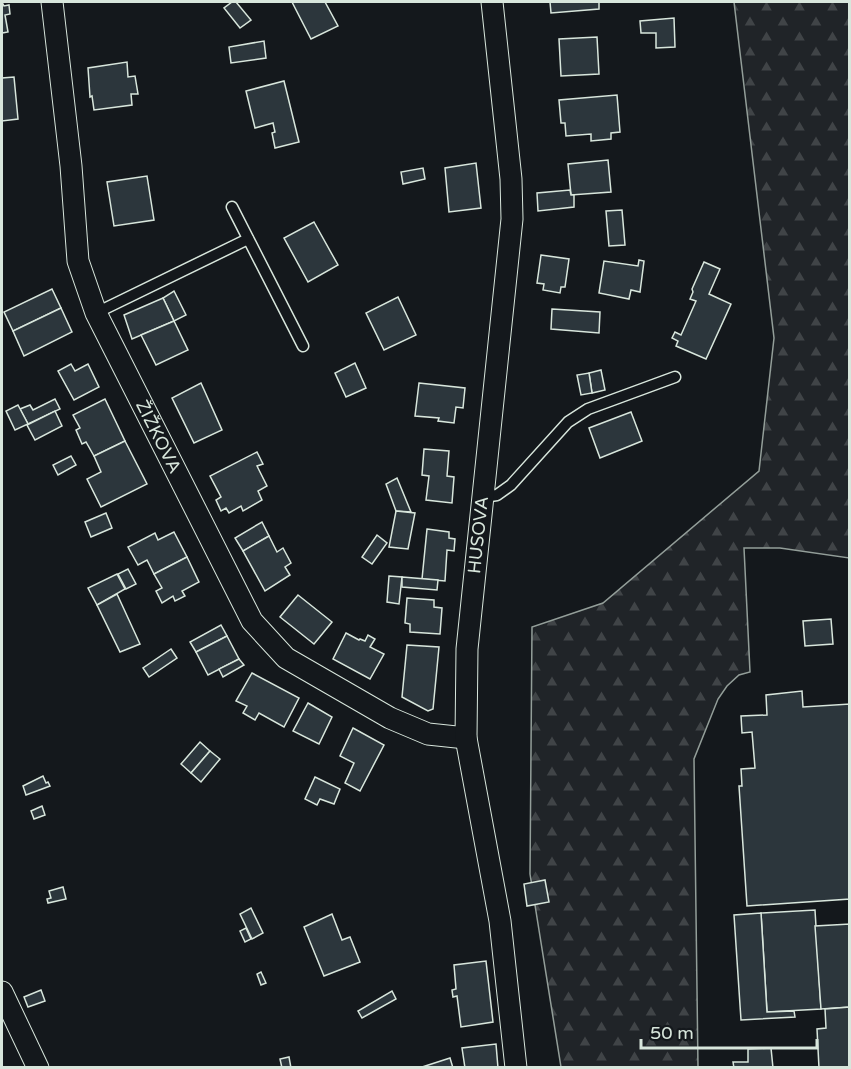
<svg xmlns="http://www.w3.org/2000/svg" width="851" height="1069" viewBox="0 0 851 1069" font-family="'Varela Round',sans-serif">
<defs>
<pattern id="forest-firs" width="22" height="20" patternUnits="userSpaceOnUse" patternTransform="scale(1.5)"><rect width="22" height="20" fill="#202428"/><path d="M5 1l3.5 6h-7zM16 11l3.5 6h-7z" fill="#404447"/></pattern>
</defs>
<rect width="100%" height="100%" fill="#14181c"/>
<path fill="url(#forest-firs)" stroke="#939e99" stroke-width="1.5" d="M734 2H849V558L780 548H744L750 672 739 675 727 686 718 699 694 759 698 1067H561L530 874 532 627 603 603 759 471 774 338Z"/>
<g fill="#2c363c" stroke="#d8e6dc" stroke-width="1.5">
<path d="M2 2 4 6 9 5 10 14 5 15 8 32 2 33Z"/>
<path d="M232 2H236L251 20 240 28 224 8Z"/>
<path d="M292 2H325L338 26 311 39Z"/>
<path d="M550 2H599V9L551 13Z"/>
<path d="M674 18 675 47 656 48V33H641L640 21Z"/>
<path d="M597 37 599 74 561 76 559 39Z"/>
<path d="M264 41 266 58 231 63 229 47Z"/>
<path d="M127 62 128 77 135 76 138 94H131L132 105 94 110 92 96 90 97 88 68Z"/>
<path d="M14 77 18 119 2 121V78Z"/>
<path d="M284 81 299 142 275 148 272 133 275 132 273 123 255 128 246 91Z"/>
<path d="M617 95 620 132 611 133V139L591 141V134L566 136 565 123H561L559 100Z"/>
<path d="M608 160 611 192 571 195 568 164Z"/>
<path d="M476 163 481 208 449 212 445 168Z"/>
<path d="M423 168 425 179 403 184 401 172Z"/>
<path d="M147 176 154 220 114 226 107 182Z"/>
<path d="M570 190 571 195H574V207L538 211 537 193Z"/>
<path d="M622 210 625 245 609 246 606 211Z"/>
<path d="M314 222 338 265 308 282 284 238Z"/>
<path d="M541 255 569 259 565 287H561L560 293 543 290 544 284 537 283Z"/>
<path d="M639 260 644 261 640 292 631 290 629 299 599 293 604 261 638 266Z"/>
<path d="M704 262 720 269 709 294 731 304 706 359 676 346 678 341 672 338 675 332 681 335 696 301 690 299 693 292 692 289Z"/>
<path d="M52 289 61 308 13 331 4 312Z"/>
<path d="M174 291 186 315 174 321 163 298Z"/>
<path d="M398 297 416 335 384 350 366 313Z"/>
<path d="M163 298 174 321 132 339 124 315Z"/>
<path d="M61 308 72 332 24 356 13 331Z"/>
<path d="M552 309 600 312 599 333 551 329Z"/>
<path d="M174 321 188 350 156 365 141 335Z"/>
<path d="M355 363 366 388 346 397 335 373Z"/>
<path d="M71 364 75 371 88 364 99 387 74 400 58 371Z"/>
<path d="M601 370 605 390 592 393 589 373Z"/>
<path d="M589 373 592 393 581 395 577 375Z"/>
<path d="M201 383 222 430 194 443 172 398Z"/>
<path d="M419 383 465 388 463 408 456 407 454 423 438 421 439 418 415 416Z"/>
<path d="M55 399 60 409 28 424 20 409 30 405 33 410Z"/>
<path d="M105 399 125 441 94 456 86 442 82 444 76 430 80 428 73 415Z"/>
<path d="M18 405 28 424 15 430 6 411Z"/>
<path d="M55 411 62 426 35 440 27 425Z"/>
<path d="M631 412 642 441 600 458 589 428Z"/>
<path d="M125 441 147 484 101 507 87 479 101 472 94 456Z"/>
<path d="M424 449 449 451 447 476 454 477 452 503 426 500 429 476 422 475Z"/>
<path d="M257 452 263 464 257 466 267 486 258 491 262 500 243 511 241 506 229 513 226 508 221 511 216 500 221 497 210 476Z"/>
<path d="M71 456 76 465 58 475 53 465Z"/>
<path d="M397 478 411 512 396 511 386 484Z"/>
<path d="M396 511 415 513 408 549 389 547Z"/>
<path d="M106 513 112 528 91 537 85 522Z"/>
<path d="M262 522 269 536 243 551 235 538Z"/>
<path d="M427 529 449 532V538L455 539 454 551 447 550 445 581 422 579Z"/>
<path d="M174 532 187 557 154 574 147 560 138 565 128 547 155 533 158 540Z"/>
<path d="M377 535 387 543 372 564 362 557Z"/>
<path d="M269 536 277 552 283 548 291 563 285 567 290 575 265 591 243 551Z"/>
<path d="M187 557 199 582 182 591 185 596 175 601 173 596 162 603 156 591 162 588 154 574Z"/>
<path d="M128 569 136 584 126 589 118 574Z"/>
<path d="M117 574 125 589 97 605 88 588Z"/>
<path d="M389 576 402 577 399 604 387 602Z"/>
<path d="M402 577 438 580 437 590 402 587Z"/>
<path d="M117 594 140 644 120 652 97 605Z"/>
<path d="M298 595 332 622 314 644 280 617Z"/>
<path d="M407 598 434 600V607L442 608 440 634 410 632V624L405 623Z"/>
<path d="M831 619 833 644 805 646 803 621Z"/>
<path d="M221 625 227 636 196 652 190 642Z"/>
<path d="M346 633 359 640 360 639 365 641 368 635 375 639 370 647 384 654 370 679 333 659Z"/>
<path d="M227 636 239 659 208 675 196 652Z"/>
<path d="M407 645 439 647 433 709 428 711 402 697Z"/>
<path d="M171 649 177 658 149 677 143 668Z"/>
<path d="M239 659 244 665 223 677 219 669Z"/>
<path d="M252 673 299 698 284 727 259 713 255 720 243 713 247 706 236 701Z"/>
<path d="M802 691 803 707 850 704V899L747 906 739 786H742L741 769 755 768 752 732 742 733 741 716 767 715 766 695Z"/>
<path d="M308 703 332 717 319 744 293 731Z"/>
<path d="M353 728 384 745 360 791 345 783 354 763 340 756Z"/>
<path d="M200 742 210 751 191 773 181 764Z"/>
<path d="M210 751 220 759 201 782 191 773Z"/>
<path d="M43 776 46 783 48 782 50 786 26 795 23 786Z"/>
<path d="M315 777 340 789 334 804 320 799 317 805 305 799Z"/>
<path d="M42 806 45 815 34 819 31 811Z"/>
<path d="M545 880 549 902 527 906 524 884Z"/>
<path d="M63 887 66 899 48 903 47 899 51 898 49 891Z"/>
<path d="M251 908 263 933 252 939 240 914Z"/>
<path d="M815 910 821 1009 767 1012 761 913Z"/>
<path d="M761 913 767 1012 794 1011 795 1017 741 1020 734 915Z"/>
<path d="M332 914 342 940 350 937 360 962 324 976 304 927Z"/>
<path d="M850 924V1007L821 1009 815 926Z"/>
<path d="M246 928 251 939 245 942 240 931Z"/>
<path d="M486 961 493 1022 461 1027 457 996 453 997 452 990 456 989 454 965Z"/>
<path d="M261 972 266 983 261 985 257 974Z"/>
<path d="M41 990 45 1001 28 1007 24 997Z"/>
<path d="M392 991 396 999 362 1018 358 1011Z"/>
<path d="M850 1007V1068H819L817 1029 826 1028 825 1009Z"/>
<path d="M496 1044 498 1068H465L462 1048Z"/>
<path d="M771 1048 773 1068H734L733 1062H748V1049Z"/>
<path d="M289 1057 291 1068H282L280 1059Z"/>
<path d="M450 1058 453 1068H419Z"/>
</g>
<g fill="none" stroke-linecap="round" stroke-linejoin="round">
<defs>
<g id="lane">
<path d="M232 207 303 346"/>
<path d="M96 313 248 239"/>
<path d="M483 497 497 495 511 485 568 422 588 409 675 377"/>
</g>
<g id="street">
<path id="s1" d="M52 2 71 166 78 261 96 313 252 621 286 658 390 718 428 734 466 738"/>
<path d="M492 2 511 179 512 219 467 649 466 738 500 921 516 1068"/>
<path d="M2 992 38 1068"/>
</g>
</defs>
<use href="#lane" stroke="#d8e6dc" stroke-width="13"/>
<use href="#street" stroke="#d8e6dc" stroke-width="23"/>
<use href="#lane" stroke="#14181c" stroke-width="10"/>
<use href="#street" stroke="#14181c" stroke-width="21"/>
</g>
<g text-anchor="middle" stroke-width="4.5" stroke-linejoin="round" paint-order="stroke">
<g font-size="18" fill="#d8e6dc" stroke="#14181c">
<text dy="6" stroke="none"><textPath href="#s1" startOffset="454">ŽIŽKOVA</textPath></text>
<text transform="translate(478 535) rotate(-84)" y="6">HUSOVA</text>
</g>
</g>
<rect width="851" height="1069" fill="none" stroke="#d8e6dc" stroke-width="6"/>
<path d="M641 1039v9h176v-9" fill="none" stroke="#d8e6dc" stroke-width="3"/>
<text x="650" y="1039" font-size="18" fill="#d8e6dc" stroke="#14181c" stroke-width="4.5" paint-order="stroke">50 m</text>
</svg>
